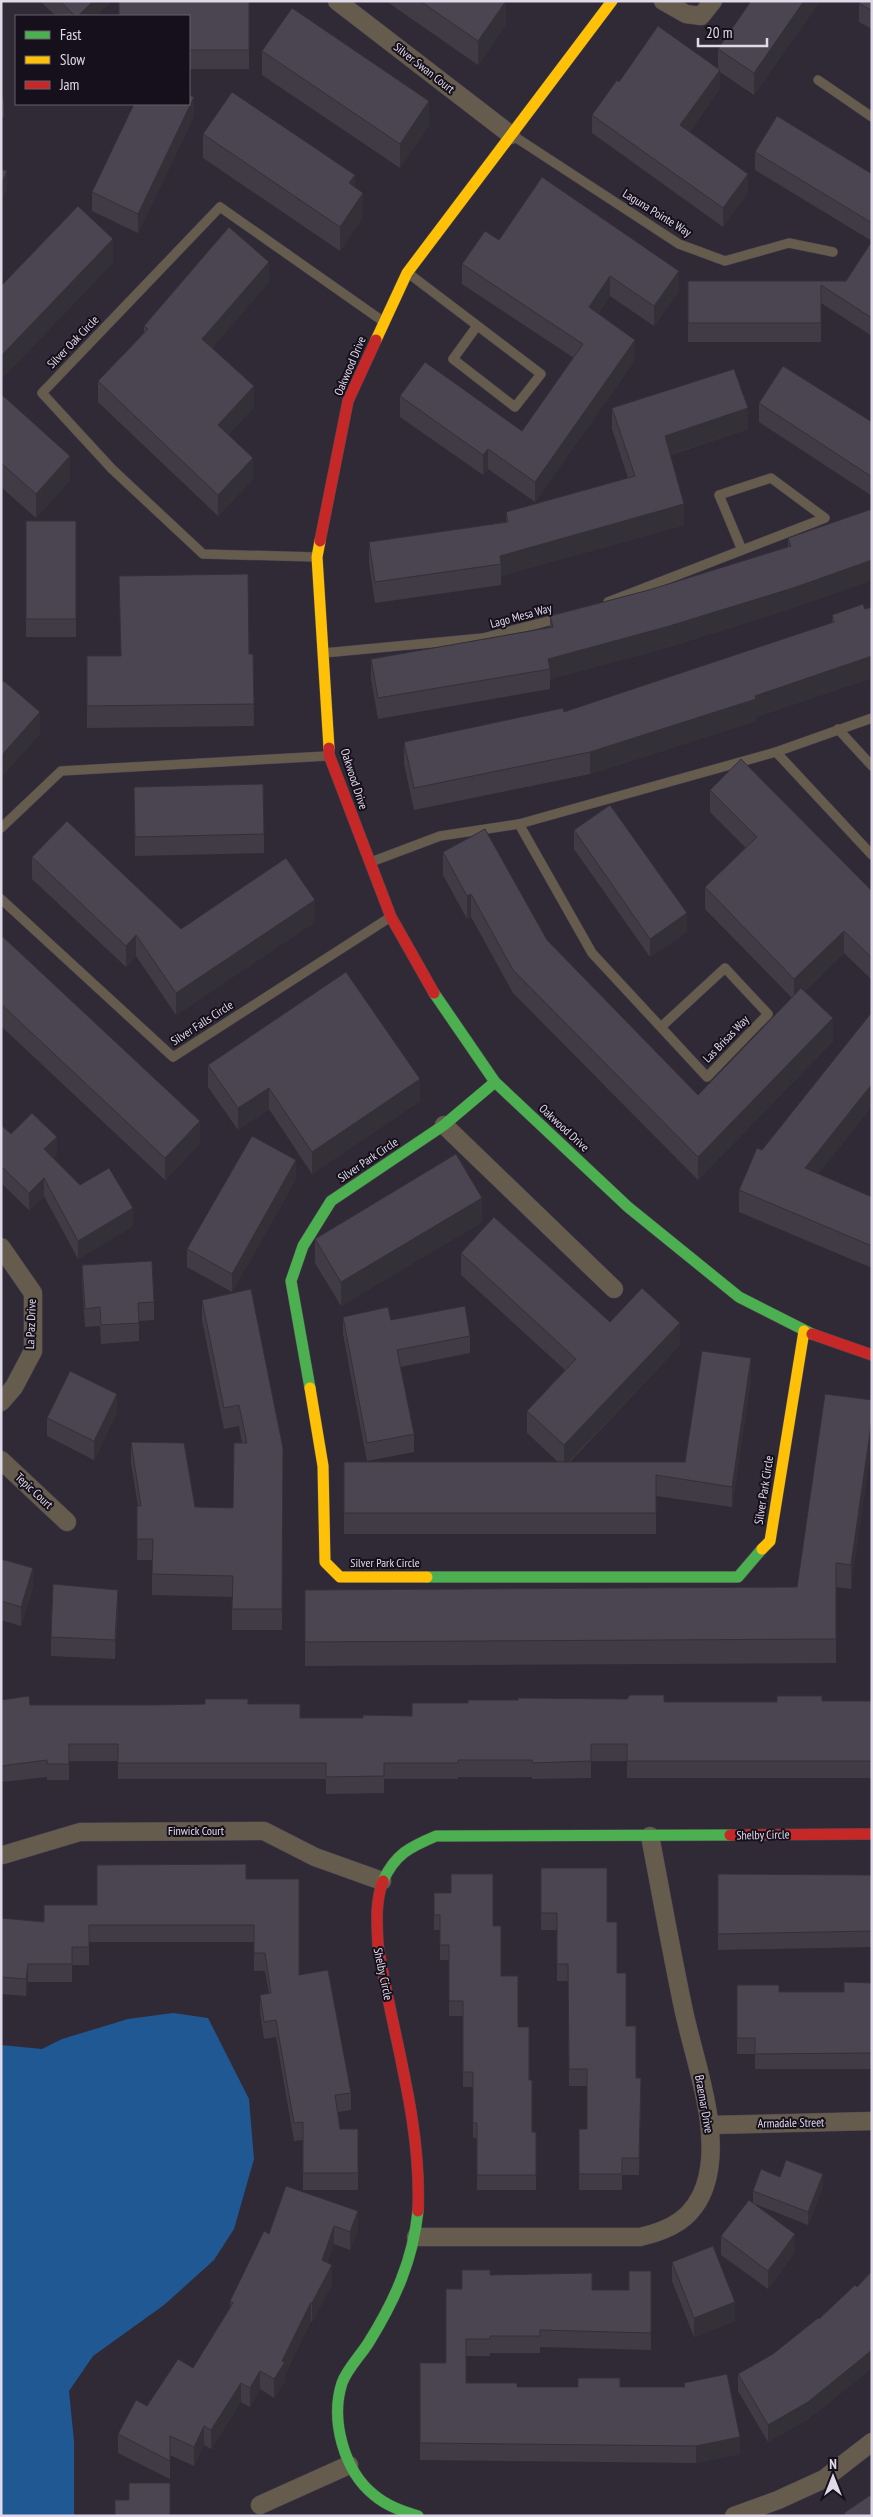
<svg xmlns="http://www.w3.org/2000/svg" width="873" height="2517" viewBox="0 0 873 2517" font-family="'PT Sans Narrow',sans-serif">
<rect width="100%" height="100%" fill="#302a36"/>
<path fill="#205893" d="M173 2013 208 2018 249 2099 254 2159 234 2229 214 2260 164 2305 93 2356 69 2391 74 2441V2516H1V2045L42 2049 62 2039 128 2019Z"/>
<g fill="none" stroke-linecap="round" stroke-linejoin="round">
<defs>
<g id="lane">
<path d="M818 80 872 117"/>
<path d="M512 135 679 244 725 261 789 243 833 252"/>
<path d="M408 273 541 374 515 407 453 359 477 326"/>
<path d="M316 557 203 554 112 469 42 393 220 207 384 322"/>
<path d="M608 602 825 518 771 478 719 495 742 550"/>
<path d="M324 653 483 638 560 618"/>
<path d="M838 729 872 766"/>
<path d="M776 752 872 855"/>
<path d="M519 824 592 953 707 1077 768 1014 725 968 661 1027"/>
<path d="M1 828 61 771 327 756"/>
<path d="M371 862 440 836 519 824 776 752 872 718"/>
<path d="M1 899 173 1057 389 918"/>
</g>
<g id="street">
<path d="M337 1 511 135"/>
<path d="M663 1 686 14 701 16 713 1"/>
<path d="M444 1125 614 1289"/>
<path d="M1 1247 33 1293V1351L14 1387 1 1402"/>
<path d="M1 1460 67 1522"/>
<path d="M3 1855 80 1832 264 1831 315 1857 382 1881"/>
<path d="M710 2125 872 2121"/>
<path d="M416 2237H640C671 2230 694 2218 705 2186 723 2132 694 2061 683 2007 671 1950 661 1893 650 1836"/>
<path d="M260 2505 349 2465"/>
<path d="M734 2516 778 2500 824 2479 872 2442"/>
</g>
<g id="fast">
<path d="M434 993 495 1082 628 1207 739 1297 812 1334"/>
<path d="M310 1388 291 1281 303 1246 331 1201 444 1125 495 1082"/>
<path d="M427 1577H738L762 1549"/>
<path d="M383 1881C395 1854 410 1847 436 1836L730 1835"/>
<path d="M418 2516C402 2511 387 2506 374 2495 344 2471 330 2420 342 2383 347 2369 361 2355 369 2342 395 2300 413 2260 418 2211"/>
</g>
<g id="slow">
<path d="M376 340 407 273 612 1"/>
<path d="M320 541 317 557 329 748"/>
<path d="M310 1388 323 1466 325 1562 340 1577H427"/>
<path d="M762 1549 770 1541 804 1331"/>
</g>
<g id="jam">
<path d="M320 541 348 401 376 340"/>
<path d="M329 748V755L391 917 434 993"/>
<path d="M812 1334 872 1355"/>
<path d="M730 1835 872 1834"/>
<path d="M383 1881C375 1902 377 1924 378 1945 392 2034 422 2121 418 2211"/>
</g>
</defs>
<use href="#lane" stroke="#4c4752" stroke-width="10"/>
<use href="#street" stroke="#4c4752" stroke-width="19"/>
<use href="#fast" stroke="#4c4752" stroke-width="12"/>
<use href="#slow" stroke="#4c4752" stroke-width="12"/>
<use href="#jam" stroke="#4c4752" stroke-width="12"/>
<use href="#lane" stroke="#655c4e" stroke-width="9"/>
<use href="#street" stroke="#655c4e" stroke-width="18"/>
<use href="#fast" stroke="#4caf50" stroke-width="11"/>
<use href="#slow" stroke="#ffc107" stroke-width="11"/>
<use href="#jam" stroke="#c62828" stroke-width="11"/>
</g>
<g fill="#403b45">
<path d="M40 1H111L96 16H56Z"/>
<path d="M249 1V69H189V16Z"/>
<path d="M386 1H506V24L478 65Z"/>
<path d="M820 1 754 95 720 72V88L689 132 748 192 723 227 592 133V115L619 82 718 68V49Z"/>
<path d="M872 1V29L859 22V3Z"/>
<path d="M262 51 429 125 400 168 262 75Z"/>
<path d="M1 84 4 105V117L1 118Z"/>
<path d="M194 116 138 233 92 211V192Z"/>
<path d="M203 134 355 187 363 217 340 251 203 158Z"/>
<path d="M755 152 872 174V241L755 170Z"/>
<path d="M499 240 679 291 654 326 610 296 598 314 635 360 535 502 488 469 483 475 400 417V396L522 431 574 358 462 284V264Z"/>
<path d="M872 241V336L821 303V342H688V281H846Z"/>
<path d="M269 282 212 348 254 407 228 435 253 479 218 516 98 402V381L144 333V326Z"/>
<path d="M1 394 70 480 36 518 1 487Z"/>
<path d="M759 403 872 422V496L759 422Z"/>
<path d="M612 408 748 429 670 455 684 525 501 576V585L375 603 369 563V542L506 522V512L628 478 612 429Z"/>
<path d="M872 509V580L793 608 666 648 550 679V689L378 719 371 679V659L550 627V616L649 590 788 547V538Z"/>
<rect x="26" y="521" width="50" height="116"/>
<path d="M119 576 249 654H253L254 726 87 728V656H121Z"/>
<path d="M872 607V678L756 717V721L590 774 414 810 404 764V742L564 712 832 623V615L865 609Z"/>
<path d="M134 787 264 834V853L135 856Z"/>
<path d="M710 790 872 891V980L844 953 805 991 833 1041 698 1180 513 993 471 917 467 919 443 875V852L547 940 698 1095 792 998 705 909V887L746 848 710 812Z"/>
<path d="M574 830 687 932 650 957 574 849Z"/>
<path d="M32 857 181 929 315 922 176 1015 136 956 126 967 32 879Z"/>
<path d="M1 935 200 1143 165 1180 1 1026Z"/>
<path d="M872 1012V1106L818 1174 872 1197V1268L739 1212V1190L762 1150Z"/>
<path d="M208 1065 420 1101 312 1174 269 1109 238 1130 208 1087Z"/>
<path d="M1 1125 11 1134 57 1154 53 1158 80 1185 133 1226 78 1259 44 1196 29 1210 1 1183Z"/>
<path d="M296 1179 232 1292 187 1267V1249Z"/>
<path d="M482 1222 341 1306 315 1263V1239Z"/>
<path d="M461 1253 610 1322 680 1345 570 1462H685L751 1379 732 1507 656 1496V1534H344V1462H558L527 1433V1411L565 1370 461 1275Z"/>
<path d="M82 1265 154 1302V1320L139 1321V1341L101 1344 100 1326 85 1327 82 1283Z"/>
<path d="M202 1300 283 1448 282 1630H232V1597L152 1595V1560H137L138 1506 131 1463V1442L195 1507 233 1508 242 1443 239 1426 224 1429 202 1320Z"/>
<path d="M343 1317 391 1320 470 1336V1353L400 1367 414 1434V1452L367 1461 343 1334Z"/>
<path d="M872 1400 851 1589 836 1587V1663L305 1666V1590L797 1587Z"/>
<path d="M117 1412 94 1460 47 1436V1418Z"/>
<path d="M1 1559 33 1587 21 1626 1 1620Z"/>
<path d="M118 1608 115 1659 51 1656V1637Z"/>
<path d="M1 1700 30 1705H151L248 1704 300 1718H363L412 1716 664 1702 872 1701V1778H627V1761H591V1778L532 1779V1777H458V1779H384V1793L326 1794V1779H118V1761H69V1780H47V1777L1 1782Z"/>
<path d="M541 1868 607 1922 636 2078 641 2095 639 2175H622V2190H579V2129H587V2086H569L568 1981H557V1930H541Z"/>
<path d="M718 1874 872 1875V1947L718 1950Z"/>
<path d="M246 1879 299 1975 351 2093V2110L338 2112 340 2129H358V2190H303V2140L294 2141 276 2037 264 2039 260 2012V1995L269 1993 265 1971H254V1942H89V1965H72V1982H28L26 1996 1 1994V1918L44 1922 97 1905Z"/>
<path d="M434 1893 493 1926 501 1976 518 2027 529 2080 532 2132H536V2190H477V2138H473V2087H463V2016H449V1960H440V1930H434Z"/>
<path d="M872 1983V2069H755V2054H737V1985L779 1992H844Z"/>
<path d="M780 2177 823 2186 808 2225 755 2204 795 2252 768 2289 721 2255V2236L753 2202V2191Z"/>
<path d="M286 2186 358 2229 350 2250 334 2244 327 2263 332 2284 312 2322 311 2321 285 2374V2381L274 2398 260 2389 250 2407 241 2402 211 2449 204 2445 194 2466 170 2455V2479L118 2453V2434L147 2406 193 2368 230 2308V2301L269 2234Z"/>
<path d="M672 2262 735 2321 694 2337 672 2281Z"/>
<path d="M651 2271V2350L540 2347V2353H490V2356H466V2383L517 2387H684V2383L740 2454 696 2463 420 2460V2363H446L462 2289 490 2275 592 2290H629Z"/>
<path d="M867 2372 808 2419 768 2442 738 2391V2374Z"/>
</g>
<g fill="#343038">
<path d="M93 1H111L96 16H78Z"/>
<path d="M506 1V24L478 65V41Z"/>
<path d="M804 1H820L754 95V73Z"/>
<path d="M720 70V88L680 144V125Z"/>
<path d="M194 97V116L138 233V214Z"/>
<path d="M429 101V125L400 168V144Z"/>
<path d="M7 171V189L1 203V185Z"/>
<path d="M748 174V192L723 227V208Z"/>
<path d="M355 175V199L349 183Z"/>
<path d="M363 193V217L340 251V227Z"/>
<path d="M113 239V263L1 380V356Z"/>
<path d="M269 262V282L202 360V339Z"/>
<path d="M679 271V291L654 326V306Z"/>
<path d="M610 276V296L589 328V307Z"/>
<path d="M635 340V360L535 502V482Z"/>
<path d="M254 386V407L218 446V425Z"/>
<path d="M748 408V429L665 456V436Z"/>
<path d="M488 449V469L483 475V455Z"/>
<path d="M70 456V480L36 518V494Z"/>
<path d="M253 458V479L218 516V495Z"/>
<path d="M684 504V525L501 576V564L500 556Z"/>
<path d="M872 560V580L793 608 666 648 550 679V669L548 659Z"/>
<path d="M872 656V678L756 717V721L590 774V752Z"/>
<path d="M40 712V734L1 778V756Z"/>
<path d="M471 894V917L467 919V896Z"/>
<path d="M315 900V922L176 1015V993Z"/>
<path d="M687 913V932L650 957V939Z"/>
<path d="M844 931V953L794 1001V979Z"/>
<path d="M136 935V956L126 967V946Z"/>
<path d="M833 1018V1041L698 1180V1157Z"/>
<path d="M420 1079V1101L312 1174V1152Z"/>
<path d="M872 1084V1106L805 1191V1168Z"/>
<path d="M269 1088V1109L238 1130V1108Z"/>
<path d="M200 1121V1143L165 1180V1158Z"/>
<path d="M57 1137V1154L44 1167V1149Z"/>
<path d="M296 1160V1179L232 1292V1274Z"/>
<path d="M44 1178V1196L29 1210V1193Z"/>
<path d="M482 1198V1222L341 1306V1282Z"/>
<path d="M133 1208V1226L78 1259V1241Z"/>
<path d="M680 1323V1345L564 1467V1445Z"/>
<path d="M751 1358V1379L732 1507V1487Z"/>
<path d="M117 1394V1412L94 1460V1441Z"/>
<path d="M872 1419V1443L851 1589V1565Z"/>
<path d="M33 1568V1587L21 1626V1607Z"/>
<path d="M118 1590V1608L115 1659V1640Z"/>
<path d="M28 1964V1982L26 1996V1979Z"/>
<path d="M823 2174V2186L808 2225V2212Z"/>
<path d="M358 2211V2229L350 2250V2232Z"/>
<path d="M334 2226V2244L322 2278V2260Z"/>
<path d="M795 2234V2252L768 2289V2271Z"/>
<path d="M332 2265V2284L312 2322V2303Z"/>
<path d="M311 2302V2321L285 2374V2381L274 2398V2379L282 2361Z"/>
<path d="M735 2302V2321L694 2337V2318Z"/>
<path d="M872 2350V2367L867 2372 808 2419 768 2442V2425Z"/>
<path d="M260 2371V2389L250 2407V2388Z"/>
<path d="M241 2383V2402L211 2449V2430Z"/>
<path d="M204 2426V2445L194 2466V2447Z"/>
<path d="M740 2437V2454L696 2463V2446Z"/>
</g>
<g fill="#4a4550" stroke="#343038">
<path d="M60 1H93L78 16H75Z"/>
<path d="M119 1H249V50H189V16H119Z"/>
<path d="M420 1H506L478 41Z"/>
<path d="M751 1H804L754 73 718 49Z"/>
<path d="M860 1H872V11L859 3Z"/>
<path d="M292 8 429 101 400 144 262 51Z"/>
<path d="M658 26 720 70 680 125 748 174 723 208 592 115 617 80 619 82Z"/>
<path d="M1 84 4 105H1Z"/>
<path d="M232 92 355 175 349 183 363 193 340 227 203 134Z"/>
<path d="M189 95 194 97 138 214 92 192 134 104H189Z"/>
<path d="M777 116 872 174V223L755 152Z"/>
<path d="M1 169 7 171 1 185Z"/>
<path d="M542 177 679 271 654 306 610 276 589 307 635 340 535 482 488 449 483 455 400 396 425 362 522 431 583 344 462 264 485 231 499 240Z"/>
<path d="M78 206 113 239 1 356V286Z"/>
<path d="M229 227 269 262 202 339 254 386 218 425 253 458 218 495 98 381 148 329 144 326Z"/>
<path d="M872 241V318L821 285V323H688V281H846Z"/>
<path d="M783 366 872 422V477L759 403Z"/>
<path d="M734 369 748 408 665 436 684 504 500 556 501 564 375 582 369 542 508 522 506 512 635 476 612 408Z"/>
<path d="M1 394 70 456 36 494 1 463Z"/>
<path d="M872 509V560L793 588 666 627 548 659 550 669 378 698 371 659 553 627 550 616 649 590 791 546 788 538Z"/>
<rect x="26" y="521" width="50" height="98"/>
<path d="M248 574 249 654H253L254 704 87 706V656H121L119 576Z"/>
<path d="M863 604 865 609 872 607V656L755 696 756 699 590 752 414 788 404 742 563 708 564 712 834 622 832 615Z"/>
<path d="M4 681 40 712 1 756V683Z"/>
<path d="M741 759 872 891V958L844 931 794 979 705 887 757 837 710 790Z"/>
<path d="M263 784 264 834 135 837 134 787Z"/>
<path d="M610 805 687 913 650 939 574 830Z"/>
<path d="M67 821 181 929 286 858 315 900 176 993 136 935 126 946 32 857Z"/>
<path d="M485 829 547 940 698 1095 801 988 833 1018 698 1157 513 970 471 894 467 896 443 852Z"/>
<path d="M1 935 200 1121 165 1158 1 1004Z"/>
<path d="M346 972 420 1079 312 1152 269 1088 238 1108 208 1065Z"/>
<path d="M872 1012V1084L805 1168 872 1197V1246L739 1190 757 1148 762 1150Z"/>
<path d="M32 1113 57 1137 44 1149 80 1185 109 1168 133 1208 78 1241 44 1178 29 1193 1 1166V1125L11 1134Z"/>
<path d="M252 1136 296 1160 232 1274 187 1249Z"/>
<path d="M456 1154 482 1198 341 1282 315 1239Z"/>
<path d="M494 1217 610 1322 642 1288 680 1323 564 1445 527 1411 576 1359 461 1253Z"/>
<path d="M152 1261 154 1302 138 1303 139 1323 101 1325 100 1307 85 1309 82 1265Z"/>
<path d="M251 1289 283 1448 282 1609H232L233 1576 152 1574 153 1539H137V1506H141L131 1442 184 1443 195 1507 233 1508 234 1443H247L239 1405 224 1408 202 1300Z"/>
<path d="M465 1306 470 1336 397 1350 414 1434 367 1443 343 1317 388 1307 391 1320Z"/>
<path d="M702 1351 751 1358 732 1487 656 1475V1513H344V1462H685Z"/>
<path d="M70 1371 117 1394 94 1441 47 1418Z"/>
<path d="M825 1394 872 1400V1419L851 1565 836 1563V1639L305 1642V1590L797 1587Z"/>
<path d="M1 1559 33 1568 21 1607 1 1601Z"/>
<path d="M53 1584 118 1590 115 1640 51 1637Z"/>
<path d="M630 1695H664V1702H777V1696H822V1701H872V1761H627V1744H591V1761L532 1763V1760H458V1763H384V1776L326 1777V1763H118V1744H69V1764H47V1760L1 1766V1700L29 1696 30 1705H151L205 1704V1699H248V1704H300V1718H363V1715L412 1716V1703H468V1700H518V1698L627 1699Z"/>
<path d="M246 1864V1879H299V1975L328 1970 351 2093 335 2095 340 2129H358V2173H303V2122L294 2123 276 2020 264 2022 260 1995 271 1993 265 1953H254V1925H89V1947H72V1964H28L26 1979 1 1977V1918L44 1922V1905H97V1865Z"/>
<path d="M541 1868H607V1922H617V1973H626V2026H636V2078H641L639 2158H622V2174H579V2129H587V2069H569L568 1964H557V1913H541Z"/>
<path d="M451 1874H493V1926H501V1976H518V2027H529V2080H532V2132H536V2175H477V2123H473V2072H463V2001H449V1945H440V1915H434V1893H451Z"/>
<path d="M718 1874 872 1875V1931L718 1934Z"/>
<path d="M844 1982 872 1983V2053L755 2054V2038H737V1985H779V1992H844Z"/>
<path d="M786 2160 823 2174 808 2212 753 2191 761 2169 780 2177Z"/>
<path d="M286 2186 358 2211 350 2232 334 2226 322 2260 332 2265 312 2303 311 2302 282 2361 285 2362 274 2379 260 2371 250 2388 241 2383 211 2430 204 2426 194 2447 170 2436V2461L118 2434 136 2400 147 2406 178 2359 193 2368 233 2303 230 2301 264 2231 269 2234Z"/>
<path d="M749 2200 795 2234 768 2271 721 2236Z"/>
<path d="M713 2246 735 2302 694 2318 672 2262Z"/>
<path d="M462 2270H490V2275L592 2273V2290H629V2271H651V2333L540 2330V2336H490V2339H466V2383H517V2387H578V2378H620V2387H685L684 2383 727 2374 740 2437 696 2446 420 2443V2363H446V2289H462Z"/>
<path d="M872 2271V2350L808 2402 768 2425 738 2374 773 2354 818 2318 819 2319 855 2285 857 2287Z"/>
<path d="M129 2483H170V2516H115V2500H129Z"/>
<path d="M872 2494V2516H846L844 2513Z"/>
</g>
<g text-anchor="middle" stroke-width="4" stroke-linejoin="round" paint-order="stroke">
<g font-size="12" fill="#e0d9e9" stroke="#15101b">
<text transform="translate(424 68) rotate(38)" y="4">Silver Swan Court</text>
<text transform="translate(657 213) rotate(32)" y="4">Laguna Pointe Way</text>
<text transform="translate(73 342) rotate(-46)" y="4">Silver Oak Circle</text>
<text transform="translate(350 366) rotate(-67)" y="4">Oakwood Drive</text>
<text transform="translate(521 616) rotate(-15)" y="4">Lago Mesa Way</text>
<text transform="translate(354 779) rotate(72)" y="4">Oakwood Drive</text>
<text transform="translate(202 1023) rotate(-33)" y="4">Silver Falls Circle</text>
<text transform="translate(726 1039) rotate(-46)" y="4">Las Brisas Way</text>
<text transform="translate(564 1128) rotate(43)" y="4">Oakwood Drive</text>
<text transform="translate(368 1160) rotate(-34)" y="4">Silver Park Circle</text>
<text transform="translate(31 1324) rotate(-88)" y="4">La Paz Drive</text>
<text transform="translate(764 1490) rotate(-81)" y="4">Silver Park Circle</text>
<text transform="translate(34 1491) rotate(43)" y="4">Tepic Court</text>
<text x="385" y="1567">Silver Park Circle</text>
<text x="196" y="1835">Finwick Court</text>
<text transform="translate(763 1835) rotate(-1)" y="4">Shelby Circle</text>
<text transform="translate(383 1974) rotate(78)" y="4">Shelby Circle</text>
<text transform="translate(704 2104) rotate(80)" y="4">Braemar Drive</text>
<text transform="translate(791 2123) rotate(-1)" y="4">Armadale Street</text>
</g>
</g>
<rect width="873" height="2517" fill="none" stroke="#e0d9e9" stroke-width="5"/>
<rect x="15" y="15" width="175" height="90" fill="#15101b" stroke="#66606d"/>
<rect x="25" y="31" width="25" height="8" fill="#4caf50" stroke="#66606d"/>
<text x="60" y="40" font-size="15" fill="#e0d9e9">Fast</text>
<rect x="25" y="56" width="25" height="8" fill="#ffc107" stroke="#66606d"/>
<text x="60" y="65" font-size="15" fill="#e0d9e9">Slow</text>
<rect x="25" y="81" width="25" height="8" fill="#c62828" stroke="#66606d"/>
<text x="60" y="90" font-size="15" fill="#e0d9e9">Jam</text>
<g transform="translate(833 2477)" stroke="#15101b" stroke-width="4" paint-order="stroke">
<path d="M0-4L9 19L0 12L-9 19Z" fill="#e0d9e9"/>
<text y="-8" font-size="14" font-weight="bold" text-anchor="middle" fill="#e0d9e9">N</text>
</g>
<path d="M698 38v8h69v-8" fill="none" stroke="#e0d9e9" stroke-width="2.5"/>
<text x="706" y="38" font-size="15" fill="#e0d9e9" stroke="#15101b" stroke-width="4" paint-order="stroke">20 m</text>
</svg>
